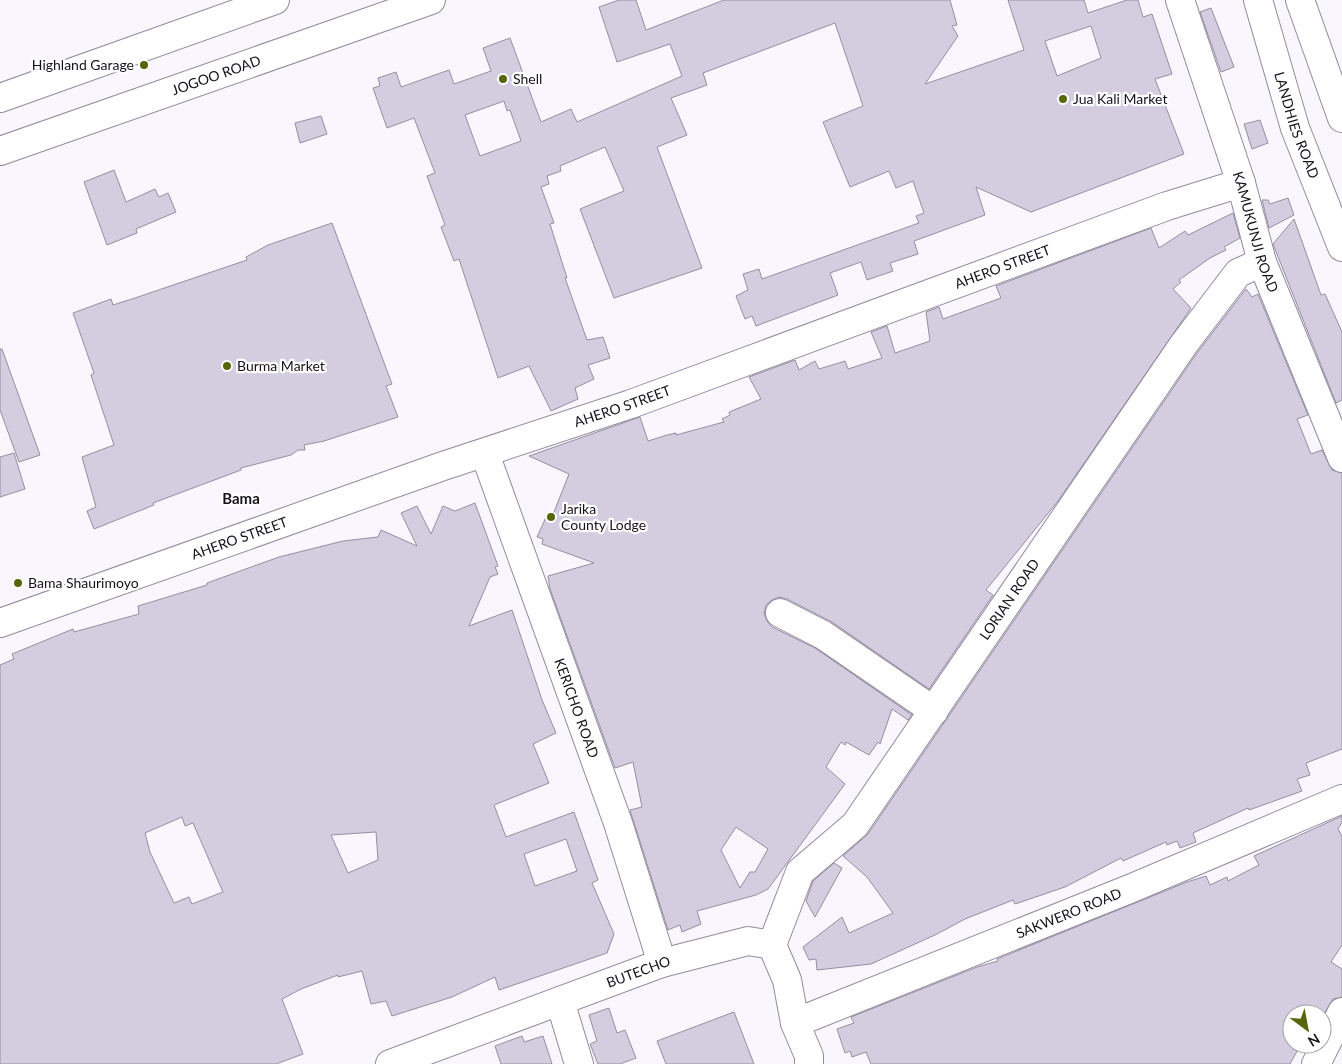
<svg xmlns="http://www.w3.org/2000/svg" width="1342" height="1064" viewBox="0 0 1342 1064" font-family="Lato,sans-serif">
<rect width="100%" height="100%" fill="#f9f6fe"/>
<g fill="#d4cde0" stroke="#958ea0" fill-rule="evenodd">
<path d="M619 0H636L646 30 724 0H950L957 25 952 26 958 36 925 84 1024 50 1008 0H1084L1088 13 1127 0H1138L1143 17 1152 14 1172 74 1155 79 1184 154 1031 212 976 187 985 215 914 241 918 254 890 263 893 271 867 280 861 262 830 273 838 295 756 326 752 316 745 319 736 296 748 290 743 274 759 269 762 279 919 223 916 216 924 213 913 181 896 188 889 171 850 187 823 122 863 106 835 23 703 73 707 85 671 98 687 135 657 147 702 268 614 298 580 209 624 191 605 147 560 166 561 171 547 176 549 184 541 187 554 223 550 224 567 278H565L587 340 603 337 610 358 588 365 594 379 575 388 578 399 551 411 529 366 498 378 459 259 454 261 441 227 445 225 427 176 435 173 414 118 387 128 373 88 380 86 378 78 396 72 401 87 449 70 454 84 491 71 483 48 510 38 541 122 571 109 577 122 682 76 670 44 617 62 599 7ZM1091 26 1101 58 1057 76 1045 41ZM504 101 507 111 510 110 521 141 480 156 465 115Z"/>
<path d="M1211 8 1234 67 1221 72 1200 12Z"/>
<path d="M321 116 327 134 300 143 295 123Z"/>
<path d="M1260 120 1268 143 1252 149 1244 124Z"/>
<path d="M114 170 126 202 155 189 159 197 168 193 176 212 136 229 137 233 107 245 84 182Z"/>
<path d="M1288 198 1294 215 1269 228 1262 200H1268L1270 204Z"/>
<path d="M1233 213 1240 238 1224 247 1226 250 1210 258 1179 280 1181 282 1173 289 1191 308 1058 501 986 590 993 595 929 689 832 622 787 599 779 597 772 600 766 605 764 614 767 621 772 627 815 648 912 715 908 720 892 709 880 744 878 742 869 755 846 742 845 745 841 742 826 767 845 784 768 889 756 895 697 911 701 924 682 932 680 925 668 930 630 810 642 807 633 762 615 768 550 589 548 576 594 563 542 544 543 539 537 537 547 515 552 517 569 474 529 456 640 417 648 441 667 435 676 433V435L724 422 722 419 730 415 729 412 761 399 749 377 795 360 799 370 815 361 819 369 845 361 848 369 882 358 871 332 887 326 895 353 930 341 926 312 939 307 943 319 1001 298 996 286 1151 228 1159 248 1185 231 1188 235ZM736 827 768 849 755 872H750L740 888 721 850Z"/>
<path d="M1294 219 1321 295 1325 294 1342 332V400L1336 403 1273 244Z"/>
<path d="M332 223 392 384 386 386 398 417 324 441 304 445 305 450H298L291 455 241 468V470L153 503 154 505 94 529 87 511 96 507 82 457 114 445 91 375 94 373 73 313 111 299 113 305 135 298 247 260 246 257 268 245Z"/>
<path d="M1246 289 1252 297 1258 294 1308 415 1297 419 1311 454 1322 450 1332 470 1342 473V749L1306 763 1310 775 1297 779 1302 791 1249 810 1248 808 1193 833 1196 842 1180 848 1177 841 1167 845 1166 842 1123 861 1121 858 1065 887 1015 904 1013 900 965 919 937 934 871 964 817 970 816 959 809 960 803 947 842 917 849 933 893 913 867 877 843 856 868 834 1197 353Z"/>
<path d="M0 349H2L40 455 19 462 0 410Z"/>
<path d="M14 453 25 489 0 497V457Z"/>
<path d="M475 503 498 566 495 567 498 574 490 577 469 626 512 610 542 700 556 733 533 744 549 783 494 805 506 837 574 812 598 880 592 883 614 934 607 953 499 990 495 977 452 997 392 1016 386 1001 371 1004 362 971 338 977V975L301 989 282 999 303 1054 276 1064H0V665L14 659 12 654 73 629 74 632 139 614 138 606 207 585V583L279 557 343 541 378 537 381 530 417 546 401 513 417 506 431 534 443 506 455 511ZM182 817 185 826 193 823 223 892 192 904 189 897 174 903 150 852 145 833ZM376 832 378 860 348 873 331 835ZM566 839 577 871 535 886 524 854Z"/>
<path d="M1342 816V822L1338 829 1342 836V945L1331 962 1342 969V997L1333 999 1322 1017V1014H1292V1044H1301L1290 1064H871L866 1052 852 1057 850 1051 845 1053 837 1029 854 1023 851 1017 977 967 998 961 997 959 1187 882 1206 876 1210 885 1227 877 1228 881 1259 865 1254 856Z"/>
<path d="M834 863 842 868 815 917 806 901 813 881Z"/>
<path d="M609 1008 617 1033 625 1030 636 1058 620 1064H598L590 1044 597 1041 589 1015Z"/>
<path d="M734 1012 754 1064H666L657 1041Z"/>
<path d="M522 1036 524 1042 543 1036 552 1064H501L495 1046Z"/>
</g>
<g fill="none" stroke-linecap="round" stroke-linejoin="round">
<defs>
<g id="minor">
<path id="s1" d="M1180 0 1241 183 1262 262 1342 458"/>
<path id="s2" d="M485 454 618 823 662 963"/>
<path d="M780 613 823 635 934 711"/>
<path id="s3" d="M0 623 443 466 631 404 1167 206 1241 183"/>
<path id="s4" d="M772 945 800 872 855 825 1184 344 1238 273 1262 262"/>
<path d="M560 1001 579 1064"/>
<path id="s5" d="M795 1023 1132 888 1342 799"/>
<path id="s6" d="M390 1064 662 963 748 941 772 945 787 980 795 1023 809 1056V1064"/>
<path d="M1316 1064 1342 1012"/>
</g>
<g id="major">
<path id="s7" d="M1258 0 1295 128 1342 247"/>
<path d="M1300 0 1342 118"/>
<path d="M0 98 275 0"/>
<path id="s8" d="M0 151 431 0"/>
</g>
</defs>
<use href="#minor" stroke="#928c9e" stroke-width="30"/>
<use href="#major" stroke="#928c9e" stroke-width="30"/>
<use href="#minor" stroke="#fff" stroke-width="28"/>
<use href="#major" stroke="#fff" stroke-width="28"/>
</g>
<g fill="#57650b" stroke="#fff" stroke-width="2">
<circle cx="144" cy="65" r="5"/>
<circle cx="503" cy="79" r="5"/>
<circle cx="1063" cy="99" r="5"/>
<circle cx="227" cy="366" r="5"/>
<circle cx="551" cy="517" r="5"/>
<circle cx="18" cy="583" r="5"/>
</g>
<g text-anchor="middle" stroke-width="4.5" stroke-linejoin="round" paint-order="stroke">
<g font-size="14" fill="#151219" stroke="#fff" text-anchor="start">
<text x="134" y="70" text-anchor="end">Highland Garage</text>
<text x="513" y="84">Shell</text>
<text x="1073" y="104">Jua Kali Market</text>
<text x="237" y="371">Burma Market</text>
<text x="561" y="514">Jarika<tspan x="561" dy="16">County Lodge</tspan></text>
<text x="28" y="588">Bama Shaurimoyo</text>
</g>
<g font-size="14" fill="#151219" stroke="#fff">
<text dy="5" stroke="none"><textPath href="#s8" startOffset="229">JOGOO ROAD</textPath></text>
<text dy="5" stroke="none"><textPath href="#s7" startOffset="131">LANDHIES ROAD</textPath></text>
<text dy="5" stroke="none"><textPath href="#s1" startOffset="244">KAMUKUNJI ROAD</textPath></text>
<text dy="5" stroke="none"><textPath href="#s3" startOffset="1064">AHERO STREET</textPath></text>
<text dy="5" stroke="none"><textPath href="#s3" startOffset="659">AHERO STREET</textPath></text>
<text dy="5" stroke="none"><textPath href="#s3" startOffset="254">AHERO STREET</textPath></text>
<text dy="5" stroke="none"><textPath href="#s4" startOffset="424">LORIAN ROAD</textPath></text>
<text dy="5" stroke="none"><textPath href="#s2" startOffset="270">KERICHO ROAD</textPath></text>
<text dy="5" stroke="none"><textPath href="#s5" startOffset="295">SAKWERO ROAD</textPath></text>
<text dy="5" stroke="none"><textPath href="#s6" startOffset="265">BUTECHO</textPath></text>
</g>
<g font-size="15" font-weight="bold" fill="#151219" stroke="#fff">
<text x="241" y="504">Bama</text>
</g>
</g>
<g transform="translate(1307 1029) rotate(148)"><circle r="24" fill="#ffffff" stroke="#a1a0a3"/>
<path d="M0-4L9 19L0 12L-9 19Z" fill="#57650b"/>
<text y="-8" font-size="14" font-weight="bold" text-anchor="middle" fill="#151219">N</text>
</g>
</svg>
